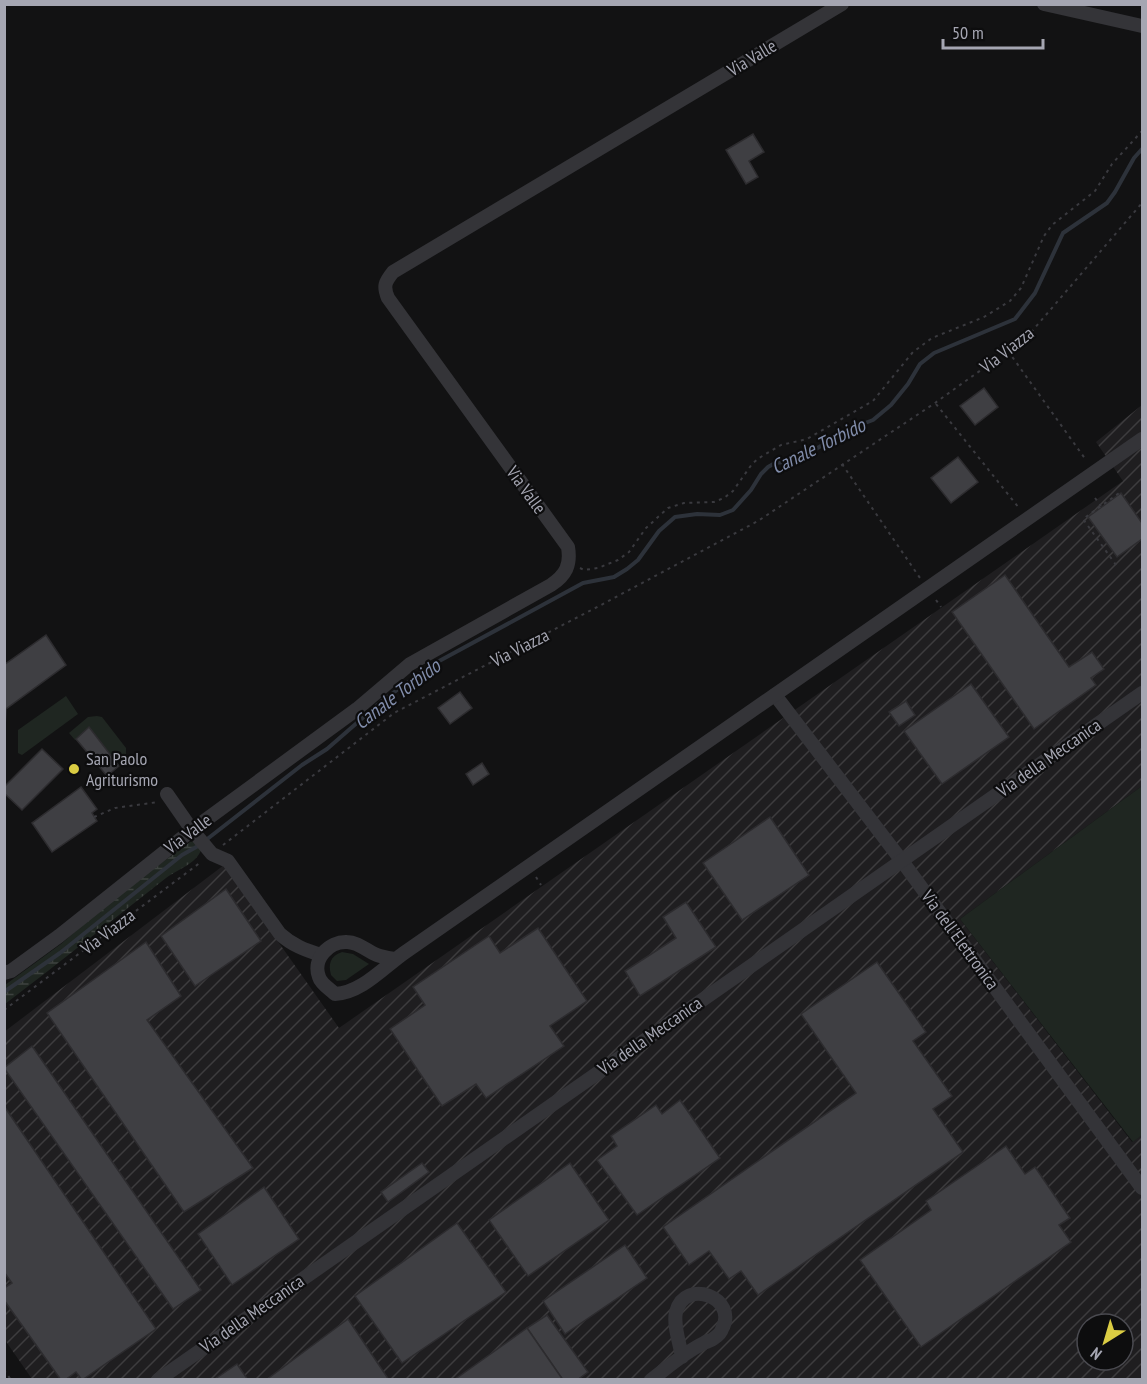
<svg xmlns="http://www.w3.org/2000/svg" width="1147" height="1384" viewBox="0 0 1147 1384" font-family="'PT Sans Narrow',sans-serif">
<defs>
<pattern id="industrial-furrows" width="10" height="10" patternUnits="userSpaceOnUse" patternTransform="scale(1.5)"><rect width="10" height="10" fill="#1f1e20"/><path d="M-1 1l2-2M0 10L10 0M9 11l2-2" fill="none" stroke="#3d3c3e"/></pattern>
<pattern id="wetland-marsh" width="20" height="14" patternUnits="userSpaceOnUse" patternTransform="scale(1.5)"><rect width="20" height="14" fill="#1f2621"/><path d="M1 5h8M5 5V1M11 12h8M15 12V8" fill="none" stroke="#3d423f"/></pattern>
</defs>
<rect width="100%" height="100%" fill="#121213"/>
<path fill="url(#industrial-furrows)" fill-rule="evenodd" d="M1142 405V786L960 919 1132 1142 1142 1135V1379H32L5 1340 4 1032 224 865 339 1028 1123 481 1096 442ZM1087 1324H1123V1360H1087Z"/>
<g fill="#1f2621">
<path d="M66 696 78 714 22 755 18 753V730Z"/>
<path d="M97 716 102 717 126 748V754L116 762 89 727 75 740 69 733 88 717Z"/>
<path d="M1142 786V1135L1133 1142 960 919Z"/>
<path d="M342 952 353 954 369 964 346 980 337 981 331 975C328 964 330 956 342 952Z"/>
</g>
<path fill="url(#wetland-marsh)" d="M195 841 201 850C197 863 177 870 166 878 112 920 59 963 5 1004V985L61 944 118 895 190 842Z"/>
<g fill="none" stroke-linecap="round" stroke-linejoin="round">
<g stroke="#2d323a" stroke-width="4">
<path d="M206 840 302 765 327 749 382 701 430 666 583 583 614 577 627 569 638 560 659 531 675 517 697 514 720 515 733 510 751 490 761 474 768 467 775 463 795 461 852 428 873 420 891 405 908 384 920 364 934 353 1015 319 1035 293 1063 233 1107 203 1115 192 1134 158 1142 149"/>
<path d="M4 992 60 953 182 855 198 846"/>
</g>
</g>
<g fill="#3f3f43" stroke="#2d2c2f" stroke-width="1.5">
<path d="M753 134 764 152 749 161 758 177 746 184 726 150Z"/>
<path d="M984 388 998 407 975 425 960 406Z"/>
<path d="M958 457 978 482 951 503 931 478Z"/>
<path d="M1121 493 1142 523V539L1117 557 1088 517Z"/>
<path d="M1005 575 1069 667 1092 652 1104 669 1091 678 1096 685 1034 729 952 612Z"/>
<path d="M46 635 66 665 6 709 4 747V665Z"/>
<path d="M971 684 1009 737 942 784 904 731Z"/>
<path d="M460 692 472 708 450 724 438 708Z"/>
<path d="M906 701 915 715 899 726 889 712Z"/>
<path d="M89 727 119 766 107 776 76 739Z"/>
<path d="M42 749 63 769 22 810 4 793V787Z"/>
<path d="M482 763 489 774 473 785 466 774Z"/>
<path d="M81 787 97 809 92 813 97 821 52 852 32 823Z"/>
<path d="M770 817 809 875 742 920 703 863Z"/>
<path d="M226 889 261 941 195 986 161 936Z"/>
<path d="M686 902 716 947 640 996 625 971 676 938 663 917Z"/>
<path d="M538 928 587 1001 550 1026 564 1046 486 1098 476 1084 442 1106 390 1029 425 1005 413 987 489 936 500 953Z"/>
<path d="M146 942 181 996 147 1020 253 1168 184 1212 47 1013Z"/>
<path d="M877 962 926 1032 913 1041 952 1096 933 1109 963 1152 758 1295 741 1271 729 1279 709 1251 689 1265 663 1227 856 1093 801 1014Z"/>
<path d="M32 1046 201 1290 173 1309 4 1068Z"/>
<path d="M680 1100 720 1158 637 1215 597 1160 617 1146 611 1136 656 1105 662 1114Z"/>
<path d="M4 1106 156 1329 82 1380 76 1372 65 1380H61L4 1300V1288L12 1283 4 1272Z"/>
<path d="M1006 1146 1025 1174 1035 1167 1070 1218 1059 1225 1071 1242 921 1347 860 1260 931 1210 926 1201Z"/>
<path d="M422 1163 429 1172 388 1202 381 1192Z"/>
<path d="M570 1163 609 1220 528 1276 489 1220Z"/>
<path d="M264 1187 299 1239 232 1285 198 1234Z"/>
<path d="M457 1223 506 1292 402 1363 355 1296Z"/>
<path d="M625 1245 647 1278 565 1334 543 1301Z"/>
<path d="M547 1315 588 1372 577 1380H563L527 1328Z"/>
<path d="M348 1319 389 1380H266Z"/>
<path d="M527 1328 563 1380H454Z"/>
<path d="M237 1364 248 1380 215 1379Z"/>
</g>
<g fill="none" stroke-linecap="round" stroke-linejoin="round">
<g stroke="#3a3a3f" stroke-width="2" stroke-dasharray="3 4.5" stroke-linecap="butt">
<path d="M1008 351 1086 460"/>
<path d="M936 404 1019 508"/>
<path d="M842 464 920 578"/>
<path d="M1095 498 1101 506"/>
<path d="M1116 565 1083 519 1122 491"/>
<path d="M580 568 584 570 598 568 618 560 629 552 646 528 668 508 684 503 714 502 724 498 733 491 752 464 759 458 781 445 807 439 873 401 913 352 932 338 984 317 1010 301 1021 288 1044 236 1052 225 1095 191 1112 164 1142 131"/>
<path d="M936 600 941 607"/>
<path d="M94 817 115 808 158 802"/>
<path d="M223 845 394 713 601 605 758 521 935 403 1027 337 1142 203"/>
<path d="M536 877 541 885"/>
<path d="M4 1010 201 862"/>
<path d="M4 1370 11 1380"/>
</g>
<g stroke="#343438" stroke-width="14">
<path d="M1044 4 1142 26"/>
<path d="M775 695 902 861 1142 1188"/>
<path d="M167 794 192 830 212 854 228 861 280 934C292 945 305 950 321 955"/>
<path d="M395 959C389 958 382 957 377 955 367 951 358 942 347 942 329 941 312 959 319 977 321 984 330 989 335 994 361 993 383 968 404 953L1142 439"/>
<path d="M4 973 11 971 59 936 192 830 357 709 410 664 551 585C566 575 571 565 568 547L388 298C383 286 385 282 393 272L842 4"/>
<path d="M158 1380 1142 693"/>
<path d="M651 1380C668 1367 685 1352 704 1343 707 1341 710 1341 713 1339 716 1337 721 1333 722 1329 739 1298 685 1277 676 1312 673 1325 680 1344 682 1357"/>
</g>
</g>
<circle fill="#dacc43" stroke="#0d0d0e" stroke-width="2" cx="74" cy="769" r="6"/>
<g text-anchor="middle" stroke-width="4.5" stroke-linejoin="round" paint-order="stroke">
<g font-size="18" fill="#a5a6b2" stroke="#0d0d0e">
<text transform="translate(752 58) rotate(-31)" y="6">Via Valle</text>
<text transform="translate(1007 350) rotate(-38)" y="6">Via Viazza</text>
<text transform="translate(526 490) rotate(54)" y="6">Via Valle</text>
<text transform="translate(520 648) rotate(-27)" y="6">Via Viazza</text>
<text transform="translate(1049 758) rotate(-35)" y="6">Via della Meccanica</text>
<text transform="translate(188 834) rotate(-37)" y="6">Via Valle</text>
<text transform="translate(108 932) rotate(-37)" y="6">Via Viazza</text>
<text transform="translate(960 940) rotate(54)" y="6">Via dell'Elettronica</text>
<text transform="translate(650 1036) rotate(-35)" y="6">Via della Meccanica</text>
<text transform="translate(252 1314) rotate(-35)" y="6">Via della Meccanica</text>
</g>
<g font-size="18" fill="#a5a6b2" stroke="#0d0d0e" text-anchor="start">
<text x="86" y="765">San Paolo<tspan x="86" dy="21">Agriturismo</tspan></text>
</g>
<g font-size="20" font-style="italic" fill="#808caa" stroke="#0d0d0e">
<text transform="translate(818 446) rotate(-26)" y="7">Canale Torbido</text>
<text transform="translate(397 694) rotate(-37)" y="7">Canale Torbido</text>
</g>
</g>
<rect width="1147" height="1384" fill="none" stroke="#a5a6b2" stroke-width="12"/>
<g transform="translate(1105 1342) rotate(217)"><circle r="28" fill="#0d0d0e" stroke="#4a4a50" stroke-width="1.5"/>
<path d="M0-4.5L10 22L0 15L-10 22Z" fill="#dacc43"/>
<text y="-9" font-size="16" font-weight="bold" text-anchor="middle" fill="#a5a6b2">N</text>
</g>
<path d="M943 39v9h100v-9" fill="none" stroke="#a5a6b2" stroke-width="3"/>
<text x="952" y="39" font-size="18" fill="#a5a6b2" stroke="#0d0d0e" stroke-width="4.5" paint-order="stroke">50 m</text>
</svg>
